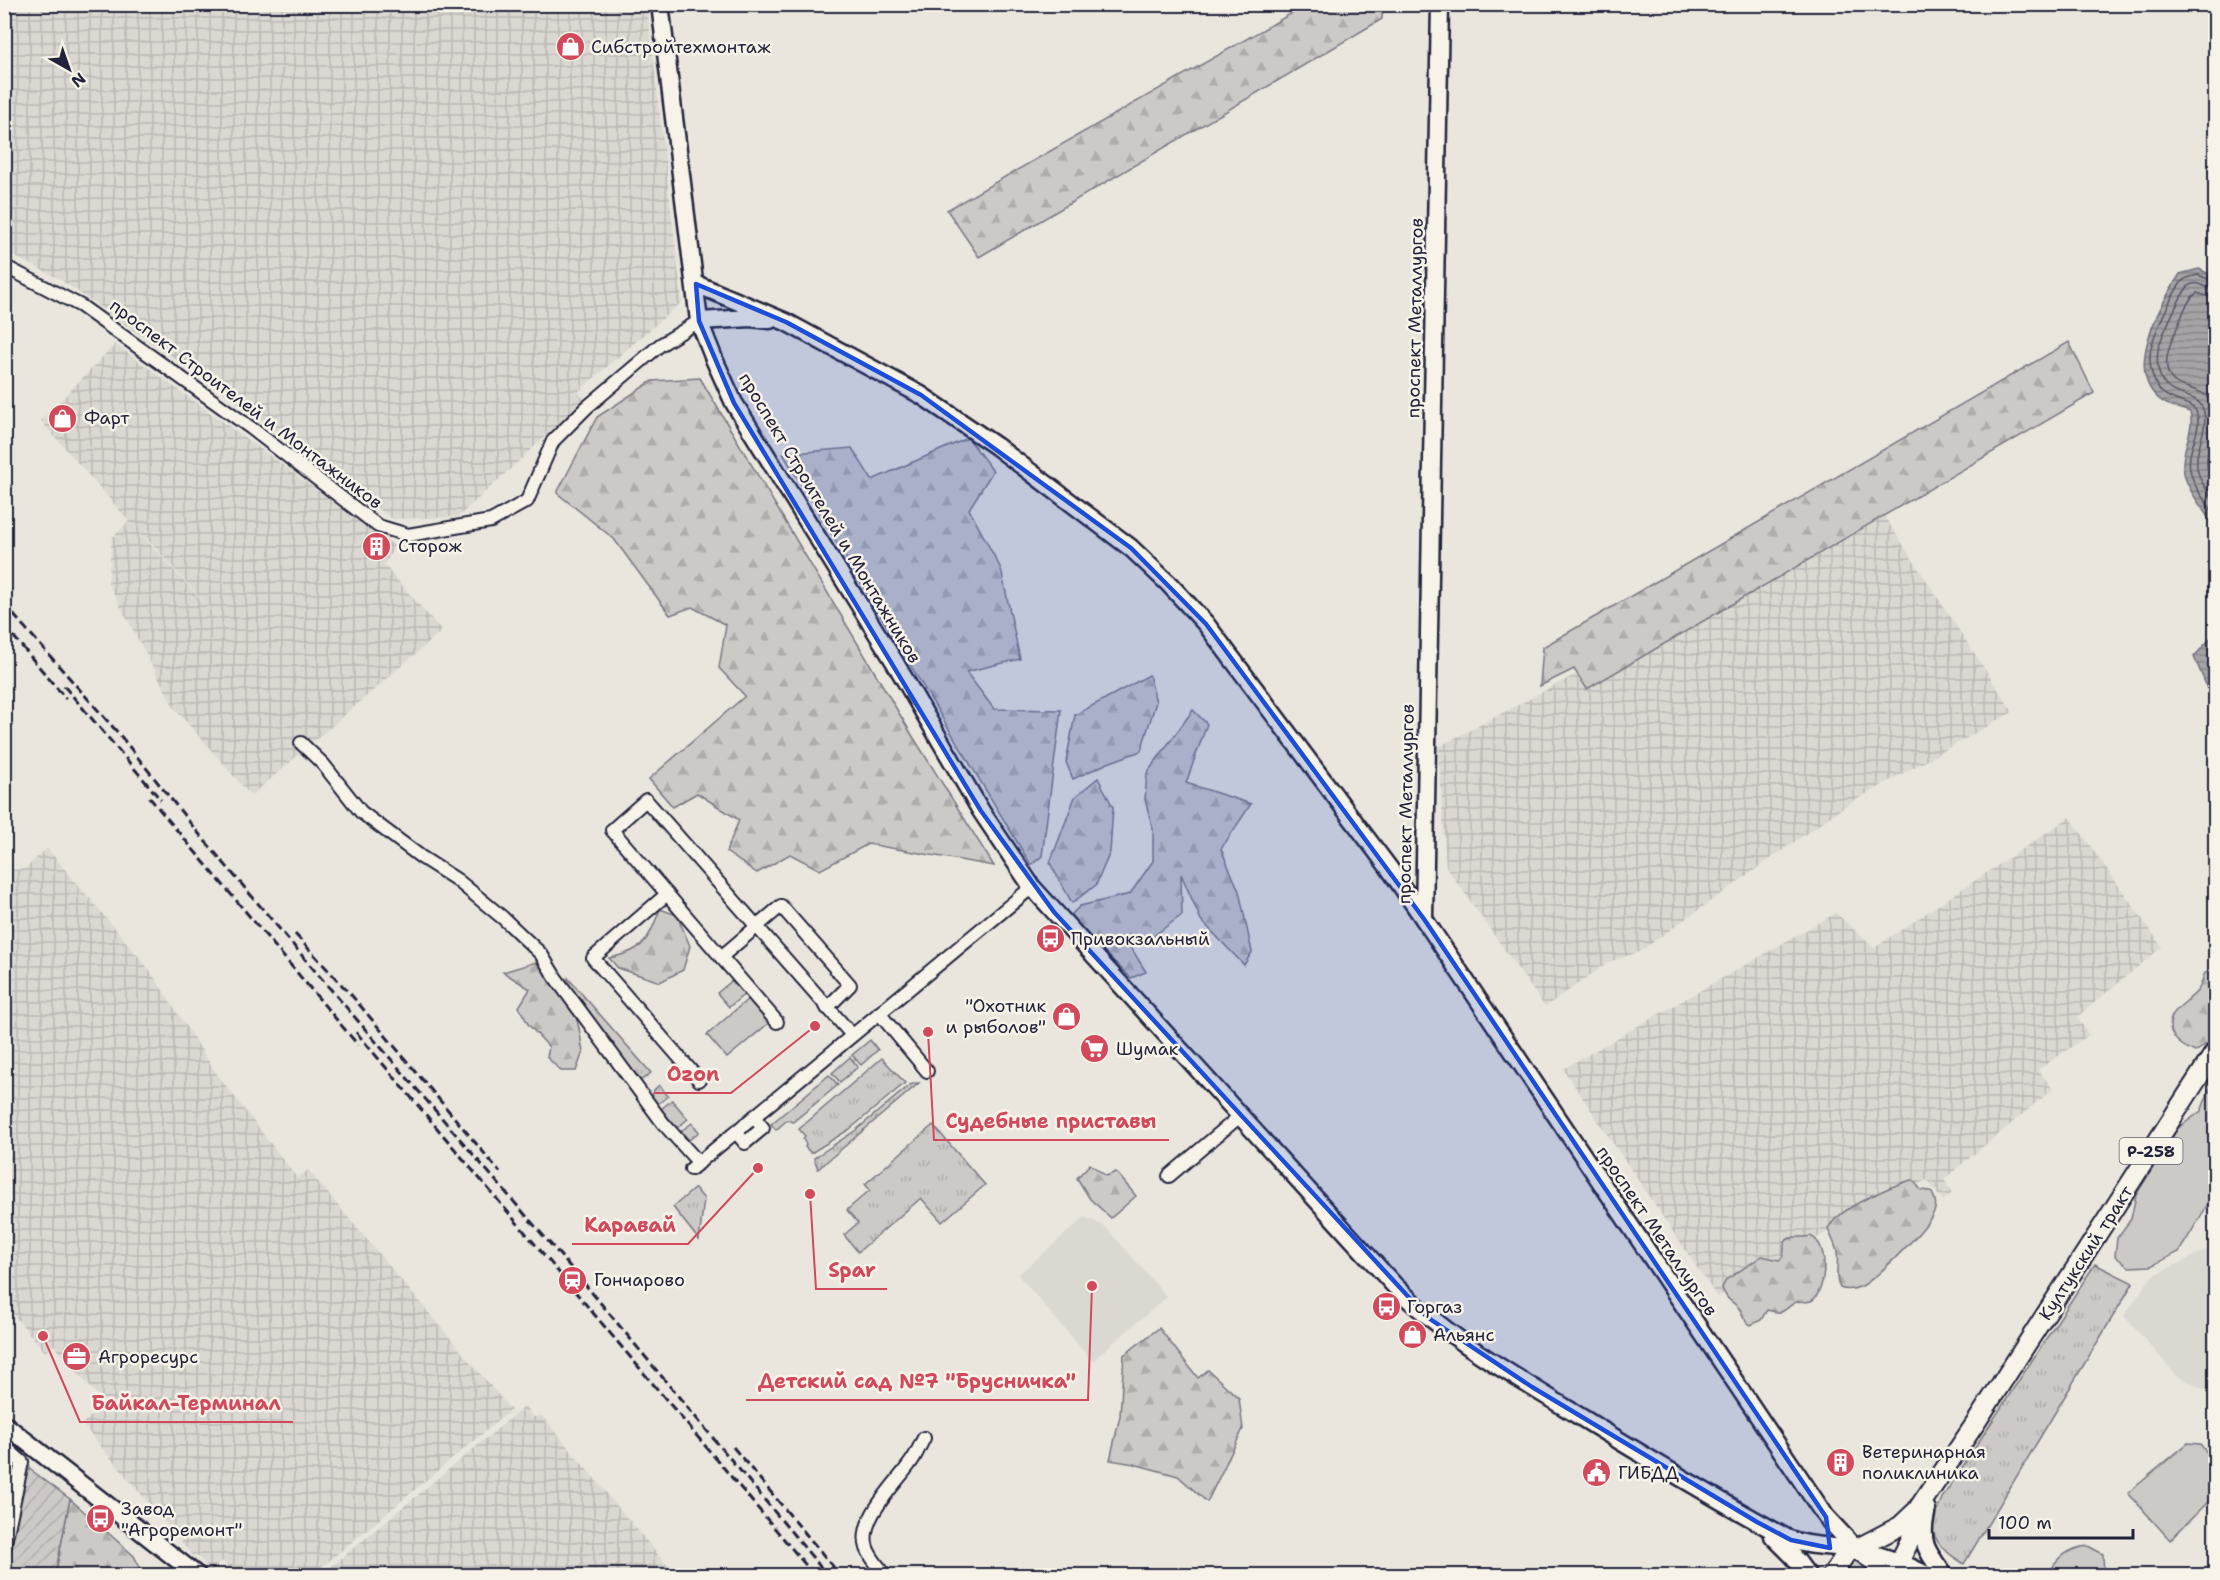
<svg xmlns="http://www.w3.org/2000/svg" width="2220" height="1580" viewBox="0 0 2220 1580" font-family="'Shantell Sans',sans-serif">
<defs>
<pattern id="industrial-grid" width="8" height="8" patternUnits="userSpaceOnUse" patternTransform="scale(1.5)"><rect width="8" height="8" fill="#dbd8d2"/><path d="M0 4h8M4 0v8" fill="none" stroke="#bcb9b5"/></pattern>
<pattern id="grass-tufts" width="24" height="20" patternUnits="userSpaceOnUse" patternTransform="scale(1.5)"><rect width="24" height="20" fill="#cdc9c6"/><path d="M3 7l-1-3M5 7V3M7 7l1-3M15 17l-1-3M17 17v-4M19 17l1-3" fill="none" stroke="#b0acab"/></pattern>
<pattern id="forest-firs" width="22" height="20" patternUnits="userSpaceOnUse" patternTransform="scale(1.5)"><rect width="22" height="20" fill="#cdc9c6"/><path d="M5 1l3.5 6h-7zM16 11l3.5 6h-7z" fill="#b0acab"/></pattern>
<pattern id="garden-furrows" width="10" height="10" patternUnits="userSpaceOnUse" patternTransform="scale(1.5)"><rect width="10" height="10" fill="#cdc9c6"/><path d="M-1 1l2-2M0 10L10 0M9 11l2-2" fill="none" stroke="#b0acab"/></pattern>
<pattern id="water-rules" width="6" height="5" patternUnits="userSpaceOnUse" patternTransform="scale(1.5)"><rect width="6" height="5" fill="#a6a3a6"/><path d="M0 2.5h6" fill="none" stroke="#878488"/></pattern>
</defs>
<rect width="100%" height="100%" fill="#eae6de"/>
<filter id="ink" filterUnits="userSpaceOnUse"><feTurbulence type="fractalNoise" baseFrequency=".0167" numOctaves="2"/><feDisplacementMap in="SourceGraphic" scale="12" xChannelSelector="R" yChannelSelector="G"/><feConvolveMatrix kernelMatrix="1 2 1 2 8 2 1 2 1" color-interpolation-filters="sRGB"/></filter>
<g filter="url(#ink)">
<g fill="#dbd8d2">
<path d="M1085 1217 1106 1227 1167 1297 1092 1361 1018 1275Z"/>
<path d="M2215 1246V1395L2177 1376 2124 1316 2152 1276Z"/>
</g>
<g fill="url(#industrial-grid)" fill-rule="evenodd">
<path d="M4 5H647L682 302 579 391 584 401 458 517 392 519 253 413 58 278 5 252Z"/>
<path d="M115 344 395 546 384 565 442 631 251 796 175 709 108 583 112 538 129 521 41 421ZM139 532 149 541 246 649Z"/>
<path d="M1882 513 2013 712 1845 806 1639 952 1609 962 1545 1007 1446 867 1438 747Z"/>
<path d="M2070 817 2162 947 2077 1017 2089 1035 2038 1070 2053 1089 1944 1179 1952 1193 1943 1201 1927 1180 1853 1217 1717 1297 1563 1069 1836 913 1874 948Z"/>
<path d="M47 848 149 969 217 1074 297 1178 308 1170 511 1410 312 1575H292L289 1572 284 1575H254L245 1566 232 1572 222 1561 210 1571 196 1554 193 1556 82 1424 105 1404 54 1345 45 1352 5 1305V870L25 869Z"/>
<path d="M525 1406 533 1417 542 1416 675 1575H321Z"/>
</g>
<g fill="url(#grass-tufts)" stroke="#787680" stroke-width="1.5">
<path d="M568 978 651 1073 639 1082 568 983Z"/>
<path d="M870 1040 878 1050 861 1065 852 1055Z"/>
<path d="M850 1057 858 1067 840 1082 832 1073Z"/>
<path d="M882 1058 905 1083 850 1129 811 1153 805 1147 806 1144 803 1139 805 1136 799 1129Z"/>
<path d="M829 1075 838 1085 793 1122 787 1120 776 1130 771 1124Z"/>
<path d="M916 1083H919L818 1169 814 1158 856 1130 910 1085Z"/>
<path d="M659 1085 668 1096 658 1104 652 1097 654 1090Z"/>
<path d="M672 1100 688 1119 677 1128 661 1109Z"/>
<path d="M692 1123 699 1132 689 1140 681 1131Z"/>
<path d="M933 1125 985 1185 942 1222 921 1198 858 1252 844 1235 858 1223 847 1210 870 1190 865 1184Z"/>
<path d="M695 1188 704 1199 699 1240 673 1207Z"/>
<path d="M2095 1264 2133 1283 1964 1564C1945 1551 1938 1548 1931 1526L1942 1498Z"/>
<path d="M1857 1559 1866 1564 1872 1576H1837L1849 1562Z"/>
</g>
<g fill="url(#forest-firs)" stroke="#787680" stroke-width="1.5">
<path d="M1306 5H1383L1382 19 979 257 947 210Z"/>
<path d="M2069 342 2094 393 1587 689 1574 669 1540 686 1543 647Z"/>
<path d="M700 378 912 735 994 866 868 844 820 870 790 854 757 873 726 852 739 820 697 793 673 807 649 779 745 696 719 668 726 625 692 607 670 615 614 539 557 493 597 417 652 381Z"/>
<path d="M968 438 993 471 969 509 1001 569 1020 659 966 672 994 709 1061 710 1042 856 1031 865 783 454 852 448 872 480Z"/>
<path d="M1149 675 1156 702 1141 751 1108 763 1073 779 1066 762 1075 715Z"/>
<path d="M1193 710 1207 724 1186 783 1251 804 1221 849 1239 891 1252 952 1244 965 1201 920 1181 874 1182 915 1148 940 1130 946 1146 972 1131 978 1069 917 1080 906 1130 894 1153 861V829L1145 800 1147 773Z"/>
<path d="M1098 778 1113 807 1110 852 1096 885 1072 903 1050 863 1075 797Z"/>
<path d="M660 909 677 915 690 946 683 970 660 982 618 968 609 958C644 951 648 941 660 909Z"/>
<path d="M536 962 573 1006 579 1028 583 1052 576 1071H561L547 1057 549 1047 528 1024 519 1007 530 989 503 972Z"/>
<path d="M2215 965V1032L2209 1043 2195 1052C2184 1047 2175 1042 2171 1031 2165 1011 2188 1003 2198 990 2202 985 2202 978 2205 973L2211 971Z"/>
<path d="M1090 1164 1106 1176 1116 1172 1136 1196 1111 1218 1090 1199 1077 1178Z"/>
<path d="M1911 1180H1913L1921 1190 1931 1191C1934 1197 1937 1202 1935 1209 1931 1225 1878 1277 1862 1286 1855 1289 1847 1291 1840 1288 1834 1278 1839 1264 1837 1253 1836 1245 1831 1237 1828 1229 1838 1208 1889 1187 1911 1180Z"/>
<path d="M1810 1236C1830 1243 1826 1287 1814 1299 1808 1305 1802 1299 1796 1302 1780 1311 1787 1315 1767 1310L1761 1320 1751 1325C1743 1321 1744 1316 1740 1310 1735 1301 1728 1304 1722 1288L1726 1280 1762 1256 1779 1260 1783 1256C1784 1253 1784 1250 1784 1246 1785 1233 1802 1239 1810 1236Z"/>
<path d="M1159 1328 1198 1378 1208 1370 1239 1398 1243 1429 1207 1502 1178 1476 1134 1464 1110 1460 1120 1416 1124 1355Z"/>
<path d="M70 1499 134 1556 144 1575 55 1576Z"/>
</g>
<g fill="#cdc9c6" stroke="#787680" stroke-width="1.5">
<path d="M734 979 746 993 729 1007 717 993Z"/>
<path d="M749 998 770 1022 727 1058 707 1035Z"/>
<path d="M2215 1067V1193L2179 1252 2151 1266 2129 1267 2115 1256 2117 1238 2131 1219 2136 1195 2178 1128 2201 1111 2212 1084 2211 1074Z"/>
<path d="M2188 1443 2200 1444 2215 1462V1495L2170 1540 2128 1493Z"/>
<path d="M2088 1546 2103 1554 2104 1575H2048C2057 1558 2068 1548 2088 1546Z"/>
</g>
<path fill="url(#garden-furrows)" stroke="#787680" stroke-width="1.5" d="M4 1450 70 1499 55 1575H5Z"/>
<g fill="url(#water-rules)" stroke="#716f7b" stroke-width="1.5">
<path d="M2199 269 2215 277V529C2205 509 2185 490 2183 467 2182 446 2195 431 2190 412 2182 409 2170 407 2163 402 2121 373 2160 306 2180 274Z"/>
<path d="M2215 633V696L2207 687 2194 657Z"/>
</g>
<g fill="none" stroke-linecap="round" stroke-linejoin="round">
<g stroke="#575666" stroke-width="1.5">
<path d="M2216 282 2198 275C2194 276 2188 277 2185 279 2176 284 2155 333 2152 344 2148 357 2150 372 2156 384 2164 403 2191 400 2196 411 2204 430 2186 449 2190 469 2193 487 2205 501 2216 516"/>
<path d="M2216 290C2207 289 2198 280 2190 285 2182 290 2162 336 2159 346 2156 357 2157 372 2163 382 2172 398 2197 392 2203 409 2210 430 2194 446 2197 467 2199 481 2208 492 2216 503"/>
<path d="M2216 299 2197 293C2186 300 2182 317 2177 328 2170 343 2158 371 2176 383 2185 389 2198 388 2206 396 2211 402 2213 410 2214 417 2220 444 2194 454 2216 487"/>
</g>
<defs>
<g id="street">
<path d="M4 266 81 306 251 428 378 526 408 535 491 521 527 501 553 441 586 408 660 345 699 321"/>
<path d="M301 743 323 764 361 812 421 857 457 880 503 918 541 954 555 977 663 1123 699 1163"/>
<path d="M667 894 593 958 699 1080"/>
<path d="M721 957 781 906 850 985 827 1008"/>
<path d="M879 1013 927 1071"/>
<path d="M777 1022 612 830 646 800 852 1035"/>
<path d="M736 1132 745 1143 763 1128 754 1117"/>
<path d="M691 1169 1032 887"/>
<path d="M1169 1176 1240 1116"/>
<path d="M4 1446 22 1462 4 1548"/>
<path d="M886 1576C879 1567 871 1559 867 1548 857 1518 898 1483 913 1459 917 1453 920 1445 924 1438"/>
</g>
<g id="secondary">
<path d="M660 4 699 321 714 359 734 403 894 661 981 811 1032 887 1395 1286C1445 1336 1506 1371 1566 1408 1639 1453 1712 1497 1787 1538 1810 1548 1834 1545 1857 1550 1883 1555 1906 1564 1929 1576"/>
<path d="M1440 4 1424 919 1826 1517 1856 1549"/>
<path d="M696 284 786 322 921 395 996 446 1131 548 1169 584 1206 624 1389 868 1424 919"/>
<path d="M699 321 751 318 770 320"/>
<path d="M4 1424 198 1576"/>
<path d="M1926 1514C1919 1544 1928 1553 1945 1576"/>
<path d="M1773 1536 1794 1557 1808 1576"/>
</g>
<g id="primary">
<path d="M1856 1549 1875 1562 1880 1576"/>
<path d="M1831 1576 1846 1554 1900 1526 1917 1510 1975 1424 2216 1050"/>
<path d="M1892 1576 1926 1509"/>
</g>
</defs>
<use href="#street" stroke="#22223b" stroke-width="16"/>
<use href="#secondary" stroke="#22223b" stroke-width="21"/>
<use href="#primary" stroke="#22223b" stroke-width="22"/>
<use href="#street" stroke="#f7f3e8" stroke-width="12"/>
<use href="#secondary" stroke="#f7f3e8" stroke-width="16"/>
<use href="#primary" stroke="#f7f3e8" stroke-width="18"/>
<g stroke="#22223b" stroke-width="3" stroke-dasharray="9 4.5" stroke-linecap="butt">
<path d="M4 604 119 734 195 829 321 978 578 1276 828 1576"/>
<path d="M4 625 66 699"/>
<path d="M64 686 161 800"/>
<path d="M149 797 358 1045"/>
<path d="M295 934 353 997 500 1172"/>
<path d="M356 1032 815 1576"/>
<path d="M733 1447 841 1576"/>
</g>
</g>
</g>
<path fill="#1d4ed8" fill-opacity="0.2" stroke="#1d4ed8" stroke-width="4.5" stroke-linejoin="round" d="M696 284 786 322 921 395 1131 548 1206 624 1424 919 1826 1517 1830 1548 1791 1540 1757 1522 1532 1387 1427 1317 1054 912 981 811 734 403 699 321Z"/>
<defs>
<symbol id="shop-disc" viewBox="-11 -11 22 22"><circle r="9.5" fill="#d1495b" stroke="#f7f3e8"/><path d="M-5-2.5h2.3a2.7 3.5 0 0 1 5.4 0H5L5.5 6h-11ZM-1.5-2.5h3a1.5 2.3 0 0 0-3 0Z" fill="#fff"/></symbol>
<symbol id="building-disc" viewBox="-11 -11 22 22"><circle r="9.5" fill="#d1495b" stroke="#f7f3e8"/><path d="M-4-6H4V6H1V3H-1V6H-4ZM-2.5-4.3h1.7v1.8h-1.7ZM.8-4.3h1.7v1.8H.8ZM-2.5-1h1.7V.8h-1.7ZM.8-1h1.7V.8H.8Z" fill="#fff"/></symbol>
<symbol id="bus-disc" viewBox="-11 -11 22 22"><circle r="9.5" fill="#d1495b" stroke="#f7f3e8"/><path d="M-5-6H5V4H4V6H2V4H-2V6H-4V4H-5ZM-3.5-4V0h7V-4ZM-3.5 1.2v1.5H-2V1.2ZM2 1.2v1.5H3.5V1.2Z" fill="#fff"/></symbol>
<symbol id="supermarket-disc" viewBox="-11 -11 22 22"><circle r="9.5" fill="#d1495b" stroke="#f7f3e8"/><path d="M-6-5.5h2.5l.6 2H6L4.5 2H-2.5L-4.4-4H-6ZM-1.5 3.2a1.3 1.3 0 1 0 .1 0ZM3 3.2a1.3 1.3 0 1 0 .1 0Z" fill="#fff"/></symbol>
<symbol id="station-disc" viewBox="-11 -11 22 22"><circle r="9.5" fill="#d1495b" stroke="#f7f3e8"/><path d="M-3-6H3Q5-6 5-4V2Q5 4 3 4L4.5 6H3L1.5 4h-3L-3 6H-4.5L-3 4Q-5 4-5 2V-4Q-5-6-3-6ZM-3.5-4v3h7v-3ZM-3.5 1v1.5H-2V1ZM2 1v1.5H3.5V1Z" fill="#fff"/></symbol>
<symbol id="office-disc" viewBox="-11 -11 22 22"><circle r="9.5" fill="#d1495b" stroke="#f7f3e8"/><path d="M-6-3h4V-5.5h4V-3h4V5H-6ZM-1-4.5V-3h2v-1.5ZM-6 0V1H6V0Z" fill="#fff"/></symbol>
<symbol id="civic-disc" viewBox="-11 -11 22 22"><circle r="9.5" fill="#d1495b" stroke="#f7f3e8"/><path d="M-.6-6.5H3V-4.5H.6V-3L4-1V1h2V6H-6V1h2V-1L-.6-3ZM-1.2 2.5V6h2.4V2.5Z" fill="#fff"/></symbol>
</defs>
<g fill-rule="evenodd">
<use href="#shop-disc" x="554" y="30" width="33" height="33"/>
<use href="#shop-disc" x="46" y="402" width="33" height="33"/>
<use href="#building-disc" x="360" y="530" width="33" height="33"/>
<use href="#bus-disc" x="1034" y="922" width="33" height="33"/>
<use href="#shop-disc" x="1050" y="1000" width="33" height="33"/>
<use href="#supermarket-disc" x="1078" y="1032" width="33" height="33"/>
<use href="#station-disc" x="556" y="1264" width="33" height="33"/>
<use href="#bus-disc" x="1370" y="1290" width="33" height="33"/>
<use href="#shop-disc" x="1396" y="1318" width="33" height="33"/>
<use href="#office-disc" x="60" y="1340" width="33" height="33"/>
<use href="#building-disc" x="1824" y="1446" width="33" height="33"/>
<use href="#civic-disc" x="1580" y="1456" width="33" height="33"/>
<use href="#bus-disc" x="84" y="1502" width="33" height="33"/>
</g>
<g text-anchor="middle" stroke-width="5" stroke-linejoin="round" paint-order="stroke">
<rect fill="#f7f3e8" stroke="#62616f" stroke-width="1.5" x="2119.5" y="1138" width="63" height="26" rx="4.5"/>
<g font-size="16" font-weight="bold" fill="#22223b">
<text x="2151" y="1157">Р-258</text>
</g>
<g font-size="18" fill="#22223b" stroke="#f7f3e8" text-anchor="start">
<text x="591" y="53">Сибстройтехмонтаж</text>
<text x="84" y="424">Фарт</text>
<text x="398" y="552">Сторож</text>
<text x="1071" y="945">Привокзальный</text>
<text x="1046" y="1012" text-anchor="end">"Охотник<tspan x="1046" dy="21">и рыболов"</tspan></text>
<text x="1116" y="1055">Шумак</text>
<text x="594" y="1286">Гончарово</text>
<text x="1407" y="1313">Горгаз</text>
<text x="1433" y="1341">Альянс</text>
<text x="98" y="1363">Агроресурс</text>
<text x="1862" y="1458">Ветеринарная<tspan x="1862" dy="21">поликлиника</tspan></text>
<text x="1618" y="1479">ГИБДД</text>
<text x="121" y="1515">Завод<tspan x="121" dy="21">"Агроремонт"</tspan></text>
</g>
<g font-size="18" fill="#22223b" stroke="#f7f3e8">
<text transform="translate(1415 318) rotate(-89)" y="6">проспект Металлургов</text>
<text transform="translate(246 404) rotate(37)" y="6">проспект Строителей и Монтажников</text>
<text transform="translate(830 518) rotate(59)" y="6">проспект Строителей и Монтажников</text>
<text transform="translate(1406 804) rotate(-89)" y="6">проспект Металлургов</text>
<text transform="translate(1657 1231) rotate(56)" y="6">проспект Металлургов</text>
<text transform="translate(2086 1253) rotate(-57)" y="6">Култукский тракт</text>
</g>
</g>
<path fill="none" stroke="#d1495b" stroke-width="2" d="M815 1026L731 1093H654M928 1032L934 1140H1169M758 1168L688 1244H572M810 1194L816 1289H887M1092 1286L1088 1400H746M43 1336L80 1422H293"/>
<g fill="#d1495b" stroke="#f7f3e8" stroke-width="2">
<circle cx="815" cy="1026" r="6"/>
<circle cx="928" cy="1032" r="6"/>
<circle cx="758" cy="1168" r="6"/>
<circle cx="810" cy="1194" r="6"/>
<circle cx="1092" cy="1286" r="6"/>
<circle cx="43" cy="1336" r="6"/>
</g>
<g font-size="20" text-anchor="middle" font-weight="bold" fill="#d1495b" stroke="#f7f3e8" stroke-width="5" stroke-linejoin="round" paint-order="stroke">
<text x="693" y="1081">Ozon</text>
<text x="1051" y="1128">Судебные приставы</text>
<text x="630" y="1232">Каравай</text>
<text x="852" y="1277">Spar</text>
<text x="917" y="1388">Детский сад №7 "Брусничка"</text>
<text x="186" y="1410">Байкал-Терминал</text>
</g>
<rect width="2220" height="1580" fill="none" stroke="#f7f3e8" stroke-width="24"/>
<rect x="12" y="12" width="2196" height="1556" fill="none" stroke="#22223b" stroke-width="2" filter="url(#ink)"/>
<g transform="translate(69 69) rotate(140)" stroke="#f7f3e8" stroke-width="4.5" paint-order="stroke">
<path d="M0-4.5L10 22L0 15L-10 22Z" fill="#22223b"/>
<text y="-9" font-size="16" font-weight="bold" text-anchor="middle" fill="#22223b">N</text>
</g>
<path d="M1989 1529v9h144v-9" fill="none" stroke="#22223b" stroke-width="3"/>
<text x="1998" y="1529" font-size="18" fill="#22223b" stroke="#f7f3e8" stroke-width="4.5" paint-order="stroke">100 m</text>
</svg>
